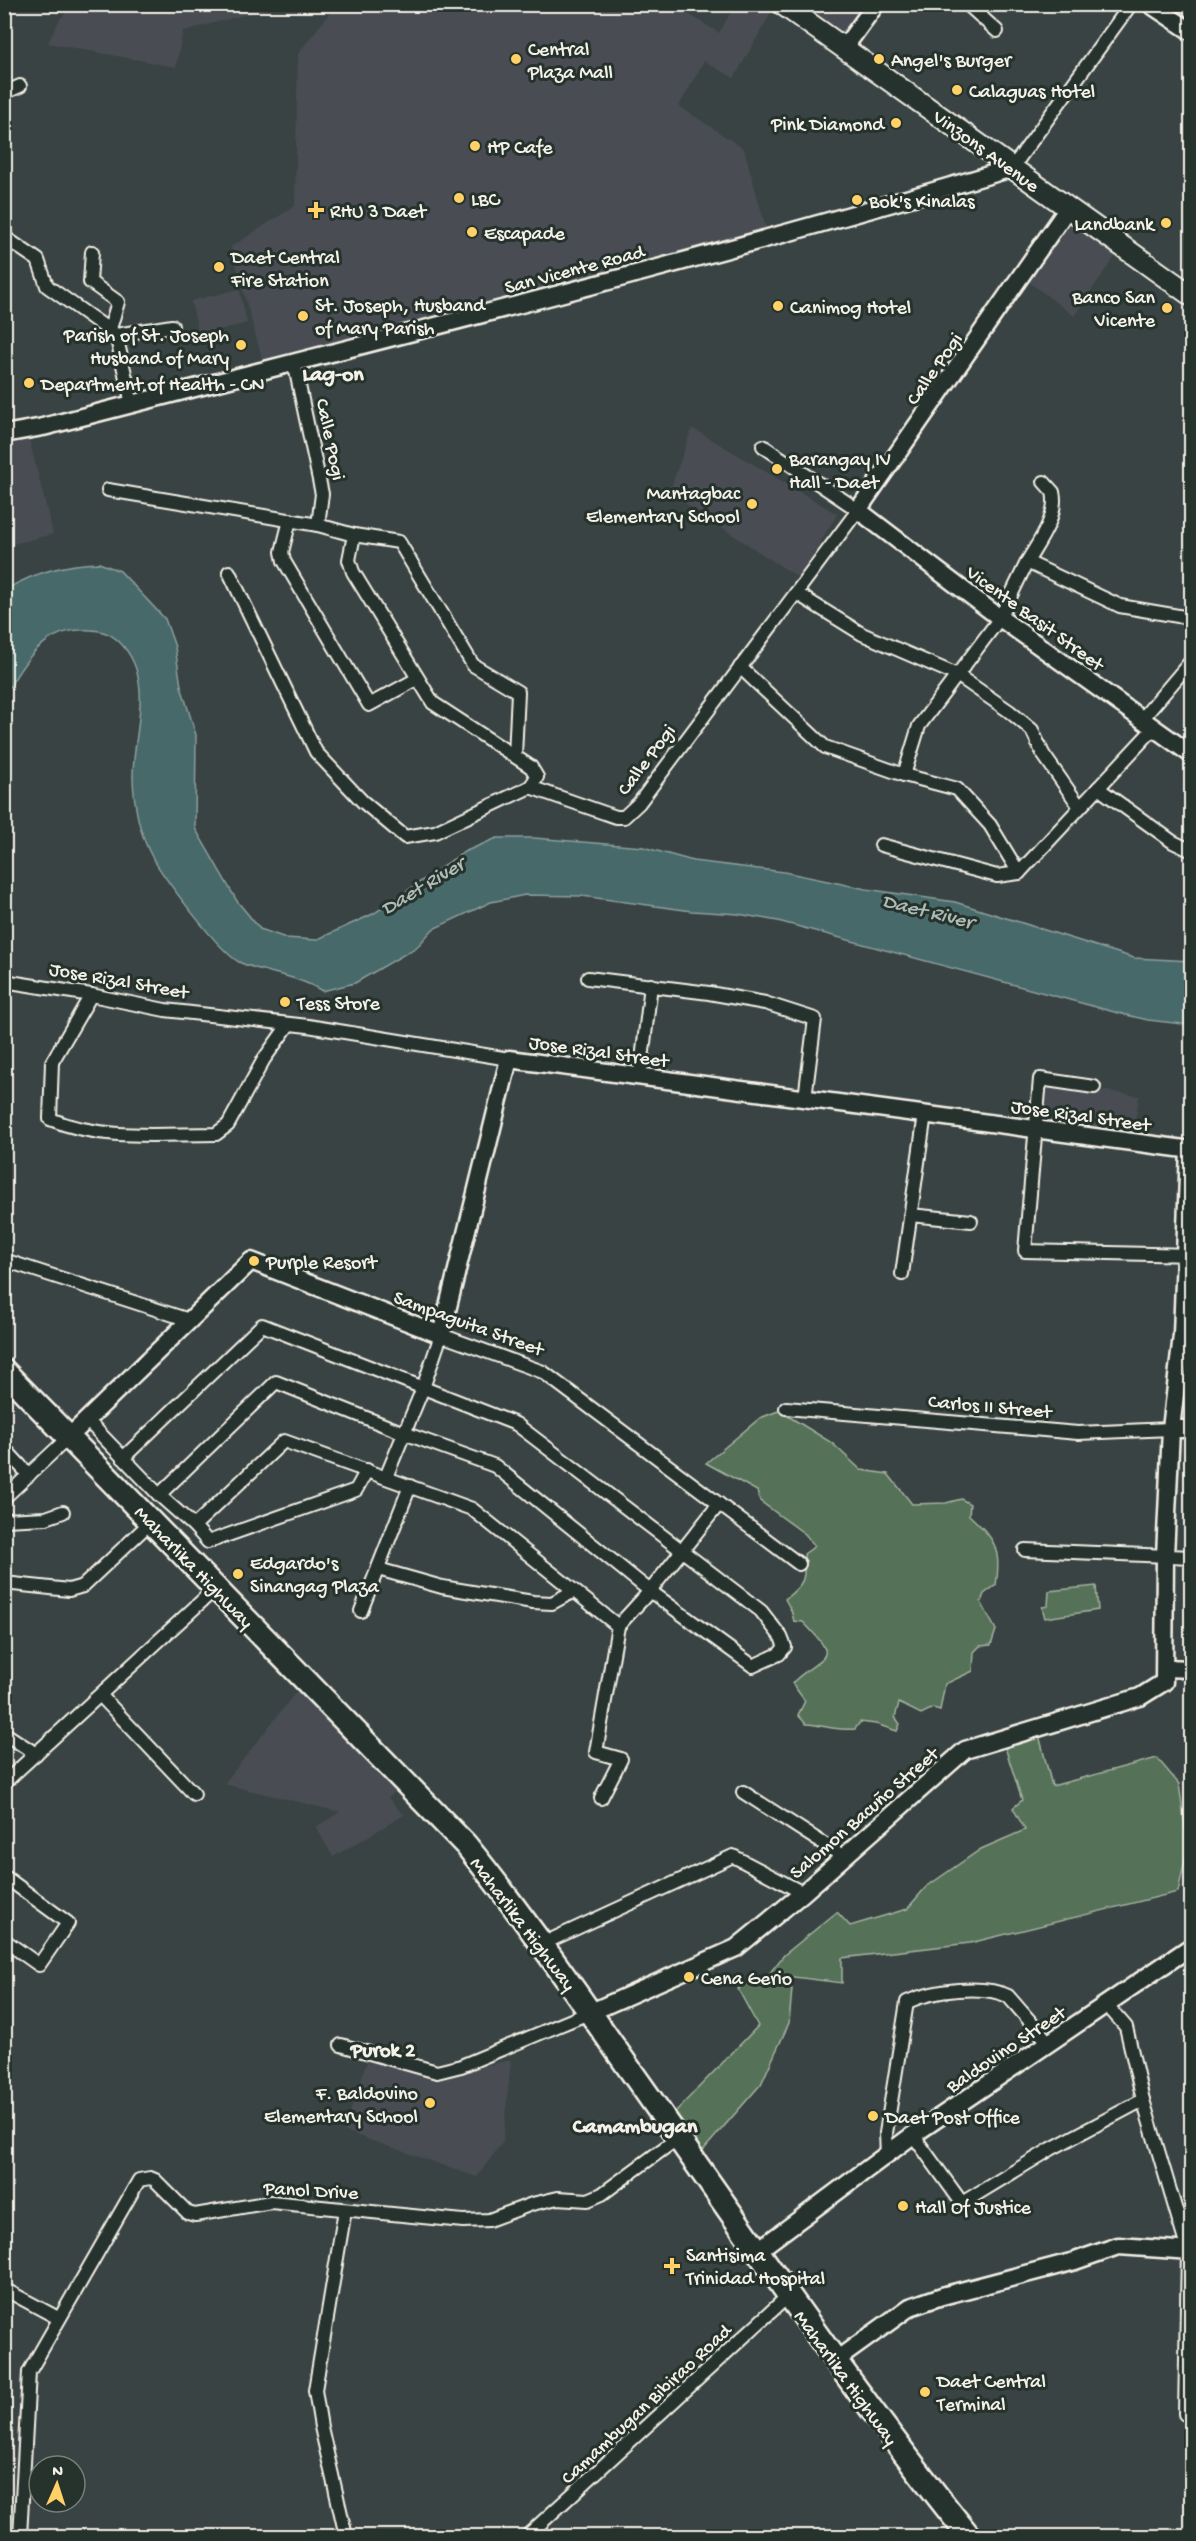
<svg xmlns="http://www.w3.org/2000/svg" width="1196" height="2541" viewBox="0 0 1196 2541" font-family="'Gochi Hand',sans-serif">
<rect width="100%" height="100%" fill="#3a4343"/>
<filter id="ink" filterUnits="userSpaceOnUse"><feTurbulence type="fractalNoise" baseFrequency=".0167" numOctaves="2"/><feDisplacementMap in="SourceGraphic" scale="12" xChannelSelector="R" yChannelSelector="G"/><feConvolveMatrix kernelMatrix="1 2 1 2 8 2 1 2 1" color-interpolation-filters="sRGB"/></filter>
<g filter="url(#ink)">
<g fill="#484e52">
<path d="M74 5V4L282 5 183 31 176 67 48 43 60 19Z"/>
<path d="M336 5H674L719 33 735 5 776 4 734 78 704 61 679 106 744 149 766 228 264 365 231 247 295 206 298 54Z"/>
<path d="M801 5H865L843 34Z"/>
<path d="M1066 222 1115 256 1074 316 1024 278Z"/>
<path d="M239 289 247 323 199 335 191 301Z"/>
<path d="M692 428 837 514 799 578 669 493Z"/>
<path d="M28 435 53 534 5 546V441Z"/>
<path d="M1042 1081 1139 1096 1133 1136 1036 1122Z"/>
<path d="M300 1687 399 1788 388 1798 404 1815 333 1857 316 1827 340 1812 224 1784Z"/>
<path d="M511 2060 503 2141 477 2177 344 2131 367 2062 443 2075Z"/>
</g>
<g fill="#557259" stroke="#a4b2a0" stroke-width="1.5">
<path d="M789 1407 788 1416 832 1443 861 1470 888 1474 912 1504 946 1503 961 1499 970 1504 969 1515C995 1539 1002 1549 996 1585L984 1594 981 1602 996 1630 991 1645 980 1646 974 1652 973 1671 945 1684 940 1710 933 1708 921 1714 899 1703 895 1717 900 1724 897 1731 876 1724 860 1722 855 1729C838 1731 823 1725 806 1724L798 1715 805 1701 792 1683C823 1653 843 1662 803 1622L794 1621 791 1610 785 1599C804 1584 806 1580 804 1554L815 1546 805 1534 760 1501 757 1491 706 1463 760 1418Z"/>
<path d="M1096 1586 1098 1610 1045 1618 1042 1607 1048 1606 1049 1591Z"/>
<path d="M1038 1731 1052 1786 1157 1758 1179 1784 1188 1847 1178 1892 970 1943 842 1958V1983L769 1974 784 1955 837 1912 850 1926 907 1909 926 1887 981 1849 1025 1830 1013 1808 1022 1800 1003 1741Z"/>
<path d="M755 1978 792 1989 789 2023 761 2084 699 2155 674 2113 758 2026 738 1989Z"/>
</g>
<path fill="#46696b" stroke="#8c9f9d" stroke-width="1.5" d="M99 563 120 571 165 619 175 647 181 686 196 735 195 828 237 901 260 929 286 938 316 940 373 914 464 852 497 838H534L643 847 693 861 784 872 866 889 955 902 1134 958 1191 961V1025L1148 1020 1118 1013 778 921 738 914 692 911 582 896 525 895 491 902 433 929 417 947 355 983 322 991C297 975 268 974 241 963 221 955 159 872 149 851 139 830 134 802 133 779 132 736 155 685 124 647 112 632 99 629 80 630 42 631 21 666 5 695V590C33 573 66 564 99 563Z"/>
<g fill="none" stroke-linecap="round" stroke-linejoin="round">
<defs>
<g id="street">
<path d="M967 4 997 31"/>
<path d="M4 93 20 86"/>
<path d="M1012 168 1131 4"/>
<path d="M4 237 38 260 47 286 116 335 132 404"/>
<path d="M92 252 90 282 118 302 110 329"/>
<path d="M116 335 172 326"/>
<path d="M294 362 322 494 318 525 354 535 349 560 353 572 433 703 531 767 537 777 530 787 616 817H624L639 803 858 510 763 446"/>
<path d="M108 490 318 525"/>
<path d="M290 520 282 552 284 561 369 705 417 679"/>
<path d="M354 535 399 542 473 665 518 692 515 756"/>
<path d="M1027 562C1038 543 1059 515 1053 492L1044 482"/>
<path d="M229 572 316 752 362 801 405 837 435 832 530 787"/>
<path d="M796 593 862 634 957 675 1009 711 1032 730 1043 754 1080 807"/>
<path d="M740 667 825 747 904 775 957 789 990 825 1019 873 1154 728"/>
<path d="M1142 719 1192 660"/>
<path d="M904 775 919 726 1000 618 1027 562 1120 606 1184 617 1192 616"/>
<path d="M1098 788 1173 842 1192 851"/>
<path d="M881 845 997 876 1019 873"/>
<path d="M588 978 709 993 765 1003 815 1019 805 1098"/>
<path d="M4 981 91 995 165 1010 308 1026 509 1059"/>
<path d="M91 995 52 1062 50 1119C103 1141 159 1134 216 1134L228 1125 264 1059 289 1024"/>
<path d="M640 1076 651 985"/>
<path d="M1094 1087 1040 1079 1025 1251 1192 1255"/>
<path d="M910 1215 971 1221"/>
<path d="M4 1260 189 1320"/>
<path d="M902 1274 925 1114"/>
<path d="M786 1408 1078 1433 1171 1429"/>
<path d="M86 1419 159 1495 276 1382 404 1433 495 1466 650 1591 753 1666 779 1654 785 1647 781 1637 761 1611 516 1424 262 1325 123 1458"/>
<path d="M4 1448 29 1475"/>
<path d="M386 1477 423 1388 441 1335 543 1372 799 1564"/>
<path d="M159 1495 194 1526 284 1441 472 1509 618 1626"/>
<path d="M4 1498 69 1437"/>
<path d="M4 1520 46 1518 63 1512"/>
<path d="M194 1526 208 1542 356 1490 367 1470"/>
<path d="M1025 1550 1192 1557"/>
<path d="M378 1569 442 1587 533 1602 552 1603 574 1591"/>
<path d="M4 1583 69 1590 83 1586 152 1521"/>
<path d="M361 1611 410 1486"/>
<path d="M100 1695 194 1794"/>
<path d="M4 1733 36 1754"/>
<path d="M4 1783 216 1588"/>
<path d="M743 1792 844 1857"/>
<path d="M601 1798 621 1759 596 1752 618 1626 650 1591 719 1504"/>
<path d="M4 1876 68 1923 39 1965 4 1940"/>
<path d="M542 1944 733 1856 803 1893"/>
<path d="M1106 2004 1126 2027 1143 2100 1188 2251 1185 2414H1192"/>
<path d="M341 2045 437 2072 461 2066 591 2012"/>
<path d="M913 2135 962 2203 1051 2149 1143 2100"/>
<path d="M887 2154 886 2133 907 2002C933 1990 983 1984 1008 1996L1049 2043"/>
<path d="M345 2210 315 2390 321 2427 346 2536"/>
<path d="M1179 2222 1192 2213"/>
<path d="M4 2289 58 2318"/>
<path d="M20 2536 29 2372 139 2180 150 2178 155 2180 188 2213 195 2215 271 2202 463 2221 489 2220 532 2204 558 2198 588 2200 602 2194 678 2138"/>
<path d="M527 2536 788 2296"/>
</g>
<g id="secondary">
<path d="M1150 4 1192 32"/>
<path d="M844 48 876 4"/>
<path d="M1068 208 858 510 1000 618 1192 755"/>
<path d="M4 434 43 427C367 343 692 264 1012 168"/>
<path d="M1171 1429H1192"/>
<path d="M69 1437 251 1261 441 1335 509 1059 1192 1150"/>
<path d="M1165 1668 1192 1669"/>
<path d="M591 2012 736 1948 803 1893 965 1750 1140 1697 1164 1682 1165 1556 1171 1429 1182 1335 1189 1149"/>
<path d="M757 2251 913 2135 1192 1946"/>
<path d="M835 2361 910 2307 942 2296 1075 2261 1118 2246 1192 2251"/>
</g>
<path id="primary" d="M782 4 1192 296"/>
<path id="highway" d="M4 1371 466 1845C523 1915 574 1990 626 2064 739 2223 847 2384 969 2536"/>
</defs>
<use href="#street" stroke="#f4f1e8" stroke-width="16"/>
<use href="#secondary" stroke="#f4f1e8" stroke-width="21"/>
<use href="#primary" stroke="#f4f1e8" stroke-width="24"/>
<use href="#highway" stroke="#f4f1e8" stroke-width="27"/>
<use href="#street" stroke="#26332d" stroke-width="12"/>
<use href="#secondary" stroke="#26332d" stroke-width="16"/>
<use href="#primary" stroke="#26332d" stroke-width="20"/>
<use href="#highway" stroke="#26332d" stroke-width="22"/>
</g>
</g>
<g fill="#ffd166" stroke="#26332d" stroke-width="2">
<circle cx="516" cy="59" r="6"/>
<circle cx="879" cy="59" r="6"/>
<circle cx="957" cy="90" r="6"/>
<circle cx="896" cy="123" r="6"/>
<circle cx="475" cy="146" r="6"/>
<circle cx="459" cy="198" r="6"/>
<circle cx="857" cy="200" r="6"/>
<path d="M313 201h6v6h6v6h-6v6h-6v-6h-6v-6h6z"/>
<circle cx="1166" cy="223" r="6"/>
<circle cx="472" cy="232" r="6"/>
<circle cx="219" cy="267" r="6"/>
<circle cx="778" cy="306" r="6"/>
<circle cx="1167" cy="308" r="6"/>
<circle cx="303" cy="316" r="6"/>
<circle cx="241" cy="345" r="6"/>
<circle cx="29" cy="383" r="6"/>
<circle cx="777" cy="469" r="6"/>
<circle cx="752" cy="504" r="6"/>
<circle cx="285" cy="1002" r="6"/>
<circle cx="254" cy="1261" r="6"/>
<circle cx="238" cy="1574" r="6"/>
<circle cx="689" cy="1977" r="6"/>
<circle cx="430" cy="2103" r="6"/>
<circle cx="873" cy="2116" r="6"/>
<circle cx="903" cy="2206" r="6"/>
<path d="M669 2257h6v6h6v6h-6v6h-6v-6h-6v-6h6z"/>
<circle cx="925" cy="2392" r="6"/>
</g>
<g text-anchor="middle" stroke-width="6" stroke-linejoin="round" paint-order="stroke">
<g font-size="20" fill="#f4f1e8" stroke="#26332d" text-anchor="start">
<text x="528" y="55">Central<tspan x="528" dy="23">Plaza Mall</tspan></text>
<text x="891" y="66">Angel's Burger</text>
<text x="969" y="97">Calaguas Hotel</text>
<text x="884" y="130" text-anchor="end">Pink Diamond</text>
<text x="487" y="153">HP Cafe</text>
<text x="471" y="205">LBC</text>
<text x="869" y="207">Bok's Kinalas</text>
<text x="330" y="217">RHU 3 Daet</text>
<text x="1154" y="230" text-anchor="end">Landbank</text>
<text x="484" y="239">Escapade</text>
<text x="231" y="263">Daet Central<tspan x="231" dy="23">Fire Station</tspan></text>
<text x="1155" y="303" text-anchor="end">Banco San<tspan x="1155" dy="23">Vicente</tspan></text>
<text x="315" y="311">St. Joseph, Husband<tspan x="315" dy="23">of Mary Parish</tspan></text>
<text x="790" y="313">Canimog Hotel</text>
<text x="229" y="341" text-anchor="end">Parish of St. Joseph<tspan x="229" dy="23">Husband of Mary</tspan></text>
<text x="41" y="390">Department of Health - CN</text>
<text x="789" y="465">Barangay IV<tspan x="789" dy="23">Hall - Daet</tspan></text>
<text x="740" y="499" text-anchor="end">Mantagbac<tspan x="740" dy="23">Elementary School</tspan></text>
<text x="297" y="1009">Tess Store</text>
<text x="266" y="1268">Purple Resort</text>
<text x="250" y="1569">Edgardo's<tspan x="250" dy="23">Sinangag Plaza</tspan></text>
<text x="701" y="1984">Cena Gerio</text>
<text x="418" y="2099" text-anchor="end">F. Baldovino<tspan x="418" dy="23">Elementary School</tspan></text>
<text x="885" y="2123">Daet Post Office</text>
<text x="915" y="2213">Hall Of Justice</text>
<text x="686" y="2261">Santisima<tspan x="686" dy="23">Trinidad Hospital</tspan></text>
<text x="937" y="2387">Daet Central<tspan x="937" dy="23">Terminal</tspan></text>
</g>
<g font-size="20" fill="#f4f1e8" stroke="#26332d">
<text transform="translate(987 150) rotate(36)" y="7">Vinzons Avenue</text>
<text transform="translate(574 268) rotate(-15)" y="7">San Vicente Road</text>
<text transform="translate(933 368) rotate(-55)" y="7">Calle Pogi</text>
<text transform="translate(332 439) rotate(78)" y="7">Calle Pogi</text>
<text transform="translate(1036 617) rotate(36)" y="7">Vicente Basit Street</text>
<text transform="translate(645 759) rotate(-53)" y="7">Calle Pogi</text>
<text transform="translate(119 979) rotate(10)" y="7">Jose Rizal Street</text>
<text transform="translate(599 1050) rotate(8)" y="7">Jose Rizal Street</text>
<text transform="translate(1081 1114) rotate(8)" y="7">Jose Rizal Street</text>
<text transform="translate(469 1322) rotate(20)" y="7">Sampaguita Street</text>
<text transform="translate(990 1405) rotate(5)" y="7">Carlos II Street</text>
<text transform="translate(195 1566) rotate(46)" y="7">Maharlika Highway</text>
<text transform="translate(863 1812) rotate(-41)" y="7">Salomon Bacuño Street</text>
<text transform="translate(524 1923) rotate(53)" y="7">Maharlika Highway</text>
<text transform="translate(1005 2048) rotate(-34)" y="7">Baldovino Street</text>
<text transform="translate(311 2189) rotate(3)" y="7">Panol Drive</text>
<text transform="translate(847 2377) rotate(54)" y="7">Maharlika Highway</text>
<text transform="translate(645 2403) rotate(-43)" y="7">Camambugan Bibirao Road</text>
</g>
<g font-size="21" font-style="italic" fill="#aebbb6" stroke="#26332d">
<text transform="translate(422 885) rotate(-31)" y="7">Daet River</text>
<text transform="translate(928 910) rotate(14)" y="7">Daet River</text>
</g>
<g font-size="21" font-weight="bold" fill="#f4f1e8" stroke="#26332d">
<text x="383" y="2056">Purok 2</text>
</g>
<g font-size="22" font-weight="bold" fill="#f4f1e8" stroke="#26332d">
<text x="333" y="380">Lag-on</text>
<text x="635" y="2132">Camambugan</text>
</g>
</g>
<rect width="1196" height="2541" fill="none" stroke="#26332d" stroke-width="24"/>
<rect x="12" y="12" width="1172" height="2517" fill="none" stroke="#f4f1e8" stroke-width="2" filter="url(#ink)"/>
<g transform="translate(57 2484) rotate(3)"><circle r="28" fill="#26332d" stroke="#787f78" stroke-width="1.5"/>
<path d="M0-4.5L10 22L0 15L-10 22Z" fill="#ffd166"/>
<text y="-9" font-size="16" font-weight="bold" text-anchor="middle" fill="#f4f1e8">N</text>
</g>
</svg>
